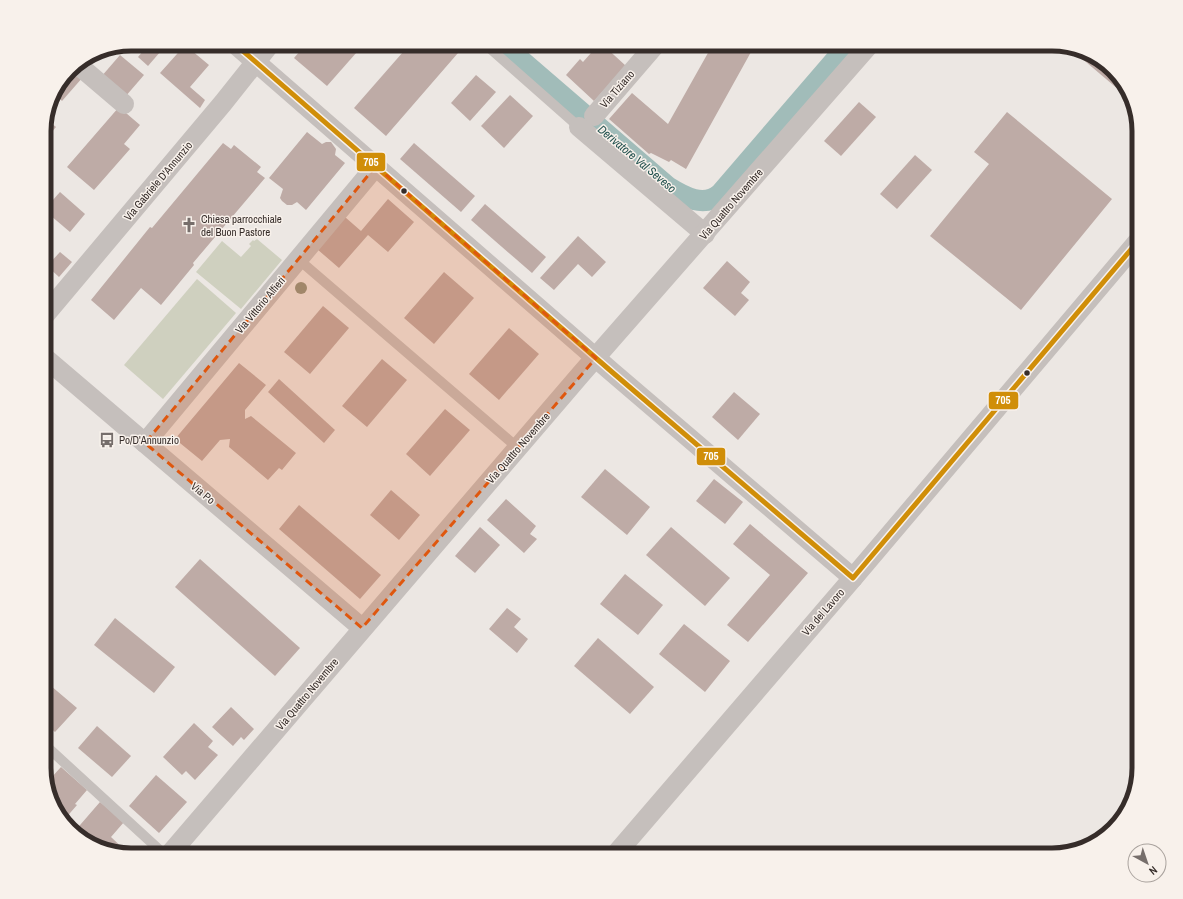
<svg xmlns="http://www.w3.org/2000/svg" width="1183" height="899" viewBox="0 0 1183 899" font-family="'Archivo Narrow',sans-serif">
<rect width="100%" height="100%" fill="#ece7e3"/>
<g fill="#cfd0bf">
<path d="M257 239 282 260 241 309 196 272 222 241 241 257 251 246 249 244 253 240 254 241Z"/>
<path d="M197 279 236 313 163 399 124 365Z"/>
</g>
<g fill="none" stroke-linecap="round" stroke-linejoin="round">
<path stroke="#a1bcb9" stroke-width="21" d="M502 44 668 187C684 197 704 208 720 194L849 44"/>
</g>
<g fill="#beaba6">
<path d="M149 44H167L148 66 138 57Z"/>
<path d="M306 44H364L327 86 294 58Z"/>
<path d="M394 44H447L458 53 386 136 354 108 403 52Z"/>
<path d="M599 44H602L626 66 594 101 566 75 580 59 583 62Z"/>
<path d="M713 44H738L737 46 751 52 686 169 671 160 669 162 651 153 649 154 609 119 632 93 668 124Z"/>
<path d="M185 45 209 65 190 87 205 100 200 108 160 73Z"/>
<path d="M1073 51 1105 62 1130 92 1132 101Z"/>
<path d="M120 55 144 75 125 97 101 77Z"/>
<path d="M72 68 83 77 62 101 53 92Z"/>
<path d="M476 75 496 92 470 121 451 103Z"/>
<path d="M510 95 533 116 504 148 481 126Z"/>
<path d="M859 102 876 117 841 156 824 141Z"/>
<path d="M119 107 140 125 124 144 130 149 94 190 67 167Z"/>
<path d="M1007 112 1112 199 1021 310 930 236 989 164 974 152Z"/>
<path d="M46 119 56 127 44 141V125Z"/>
<path d="M307 132 322 144 326 142H331L336 149 335 155 345 163 306 210 297 202 292 205H287L282 201 280 198 283 189 269 178Z"/>
<path d="M223 143 231 149 234 145 261 167 257 172 265 178 193 263 194 265 161 305 141 288 114 320 91 300 150 227 152 228Z"/>
<path d="M414 143 475 196 461 212 400 159Z"/>
<path d="M915 155 932 170 897 209 880 194Z"/>
<path d="M60 192 85 214 70 232 44 210Z"/>
<path d="M388 199 414 222 388 252 368 235 339 268 317 249 345 217 361 231Z"/>
<path d="M485 204 546 257 532 273 471 220Z"/>
<path d="M578 236 606 262 592 277 578 264 554 290 540 278Z"/>
<path d="M60 252 72 262 59 277 47 266Z"/>
<path d="M727 261 750 282 741 293 749 300 735 316 703 288Z"/>
<path d="M444 272 474 298 434 344 404 318Z"/>
<path d="M323 306 349 328 310 374 284 352Z"/>
<path d="M509 328 539 354 499 400 469 374Z"/>
<path d="M382 359 407 380 367 427 342 406Z"/>
<path d="M239 363 266 385 245 410V419L251 416 296 453 282 470 279 468 268 480 229 447 230 439 220 440 202 461 175 439Z"/>
<path d="M279 379 335 430 324 443 268 392Z"/>
<path d="M734 392 760 414 738 440 712 417Z"/>
<path d="M445 409 470 430 430 476 406 454Z"/>
<path d="M605 469 650 507 627 535 581 497Z"/>
<path d="M714 479 743 502 725 524 696 501Z"/>
<path d="M391 490 420 515 399 540 370 515Z"/>
<path d="M506 499 536 526 530 534 537 539 524 553 487 520Z"/>
<path d="M299 505 381 575 360 599 279 529Z"/>
<path d="M750 524 808 573 748 642 727 625 770 575 733 544Z"/>
<path d="M480 527 500 545 475 573 455 556Z"/>
<path d="M671 527 730 578 705 606 646 555Z"/>
<path d="M200 559 300 648 275 676 175 587Z"/>
<path d="M625 574 663 605 638 635 600 604Z"/>
<path d="M507 608 521 619 514 627 528 639 517 653 489 629Z"/>
<path d="M115 618 175 667 154 693 94 645Z"/>
<path d="M684 624 730 661 705 692 659 654Z"/>
<path d="M598 638 654 687 630 714 574 666Z"/>
<path d="M44 680 77 708 55 732 44 722V717L50 710 44 705Z"/>
<path d="M231 707 254 729 244 740 241 737 233 746 212 727Z"/>
<path d="M194 723 213 741 208 747 218 755 195 780 186 771 182 775 163 757Z"/>
<path d="M97 726 131 756 112 777 78 748Z"/>
<path d="M61 767 87 790 75 804 77 805 64 820 53 807 46 780 50 776 51 778Z"/>
<path d="M156 775 187 802 159 833 129 806Z"/>
<path d="M100 802 124 822 111 837 130 855 78 837 74 832Z"/>
</g>
<g fill="none" stroke-linecap="round" stroke-linejoin="round">
<g stroke="#c5bfbc" stroke-width="10">
<path d="M485 44 579 127"/>
<path d="M298 259 518 448"/>
<path d="M44 744 165 855"/>
</g>
<g stroke="#c5bfbc" stroke-width="20">
<path d="M235 44 612 372 853 578"/>
<path d="M77 64 124 104"/>
<path d="M594 116 656 44"/>
<path d="M579 127 705 234"/>
<path d="M44 316 223 103 270 44"/>
<path d="M44 357 362 628"/>
<path d="M145 443 376 166"/>
<path d="M169 855 581 374 870 44"/>
<path d="M615 855 853 578 1139 240"/>
</g>
<defs>
<path id="bus-1" d="M235 44 612 372 853 578 1139 240"/>
</defs>
<use href="#bus-1" stroke="#f8f1eb" stroke-width="8"/>
<use href="#bus-1" stroke="#d08e08" stroke-width="5"/>
</g>
<circle fill="#929481" cx="301" cy="288" r="6"/>
<path fill="#df570e" fill-opacity="0.2" stroke="#df570e" stroke-width="3" stroke-dasharray="8 5" stroke-linejoin="round" d="M376 166 596 358 362 628 145 443Z"/>
<defs>
<symbol id="church-bare" viewBox="-9 -9 18 18"><path d="M-1.2-6h2.4v3.5h3.3v2.4h-3.3V6h-2.4V-.1h-3.3v-2.4h3.3Z" fill="#766e6b" stroke="#f8f1eb" stroke-width="2.5" paint-order="stroke"/></symbol>
<symbol id="bus-bare" viewBox="-9 -9 18 18"><path d="M-5-6H5V4H4V6H2V4H-2V6H-4V4H-5ZM-3.5-4V0h7V-4ZM-3.5 1.2v1.5H-2V1.2ZM2 1.2v1.5H3.5V1.2Z" fill="#766e6b" stroke="#f8f1eb" stroke-width="2.5" paint-order="stroke"/></symbol>
</defs>
<g fill-rule="evenodd">
<use href="#church-bare" x="178" y="214" width="22" height="22"/>
<use href="#bus-bare" x="96" y="429" width="22" height="22"/>
</g>
<g fill="#362d2a" stroke="#f8f1eb" stroke-width="1.5">
<circle cx="404" cy="191" r="3.5"/>
<circle cx="1027" cy="373" r="3.5"/>
</g>
<g text-anchor="middle" stroke-width="3" stroke-linejoin="round" paint-order="stroke">
<g font-size="11" fill="#362d2a" stroke="#f8f1eb">
<text transform="translate(617 89) rotate(-49)" y="4">Via Tiziano</text>
<text transform="translate(158 181) rotate(-50)" y="4">Via Gabriele D'Annunzio</text>
<text transform="translate(731 204) rotate(-49)" y="4">Via Quattro Novembre</text>
<text transform="translate(260 305) rotate(-50)" y="4">Via Vittorio Alfieri</text>
<text transform="translate(518 448) rotate(-49)" y="4">Via Quattro Novembre</text>
<text transform="translate(203 493) rotate(40)" y="4">Via Po</text>
<text transform="translate(823 612) rotate(-49)" y="4">Via del Lavoro</text>
<text transform="translate(307 694) rotate(-50)" y="4">Via Quattro Novembre</text>
</g>
<g font-size="11" fill="#362d2a" stroke="#f8f1eb" text-anchor="start">
<text x="201" y="223">Chiesa parrocchiale<tspan x="201" dy="13">del Buon Pastore</tspan></text>
<text x="119" y="444">Po/D'Annunzio</text>
</g>
<g font-size="12" font-style="italic" fill="#245350" stroke="#f8f1eb">
<text transform="translate(637 159) rotate(40)" y="4">Derivatore Val Seveso</text>
</g>
</g>
<path d="M0 0H1183V899H0ZM131 51H1052A80 80 0 0 1 1132 131V768A80 80 0 0 1 1052 848H131A80 80 0 0 1 51 768V131A80 80 0 0 1 131 51Z" fill="#f8f1eb" fill-rule="evenodd"/>
<path fill="none" stroke="#362d2a" stroke-width="5" d="M131 51H1052A80 80 0 0 1 1132 131V768A80 80 0 0 1 1052 848H131A80 80 0 0 1 51 768V131A80 80 0 0 1 131 51Z"/>
<g stroke="#f8f1eb" stroke-width="1.5">
<rect x="356" y="152" width="30" height="20" rx="4" fill="#d08e08"/>
<rect x="988" y="391" width="31" height="19" rx="4" fill="#d08e08"/>
<rect x="696" y="447" width="30" height="19" rx="4" fill="#d08e08"/>
</g>
<g font-size="11" text-anchor="middle" font-weight="bold" fill="#fff">
<text x="371" y="166">705</text>
<text x="1003" y="404">705</text>
<text x="711" y="460">705</text>
</g>
<g transform="translate(1147 863) rotate(140)"><circle r="19" fill="#f8f1eb" stroke="#aaa39e"/>
<path d="M0-3L7 15L0 10L-7 15Z" fill="#766e6b"/>
<text y="-6" font-size="11" font-weight="bold" text-anchor="middle" fill="#362d2a">N</text>
</g>
</svg>
